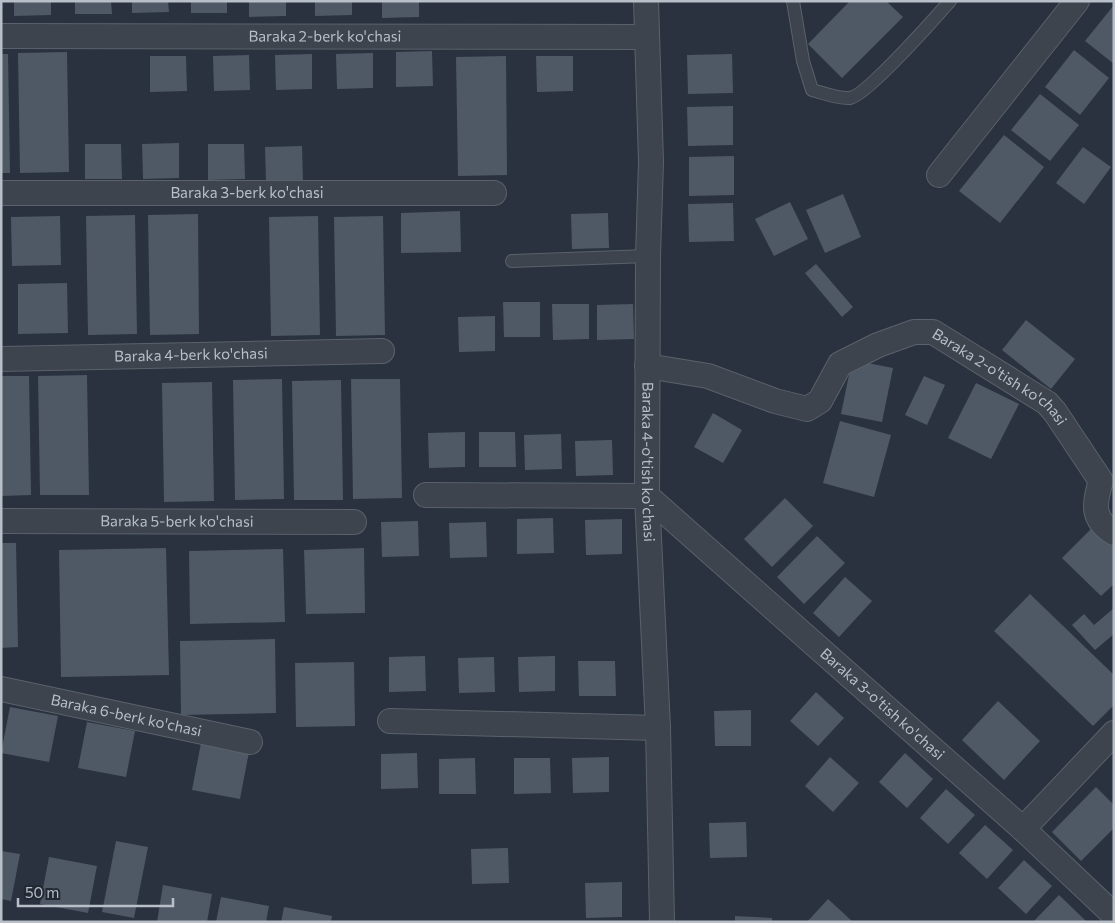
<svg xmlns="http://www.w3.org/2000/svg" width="1115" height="923" viewBox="0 0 1115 923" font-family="Commissioner,sans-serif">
<rect width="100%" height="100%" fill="#29323e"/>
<g fill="#4f5966">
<path d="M14 1H51V15L14 16Z"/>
<path d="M75 1H111L112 14H75Z"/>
<path d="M132 1H168L169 12 132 13Z"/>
<rect x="191" y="1" width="36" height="12"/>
<path d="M249 1H286V16L249 17Z"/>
<path d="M315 1H352V15L315 16Z"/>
<path d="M382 1H419V17L382 18Z"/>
<path d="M850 1H886L903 17 842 78 808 44Z"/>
<path d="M1114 5V64L1085 41Z"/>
<path d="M1074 50 1109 78 1080 115 1045 87Z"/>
<path d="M432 51 433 86 396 87V52Z"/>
<path d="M67 52 69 172 20 173 18 53Z"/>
<path d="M373 53V88L337 89 336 54Z"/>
<path d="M1 54H8L10 173H1Z"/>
<path d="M312 54V89L276 90 275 55Z"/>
<path d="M732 54 733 93 688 94 687 55Z"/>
<path d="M249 55 250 90 214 91 213 56Z"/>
<path d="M150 56H186L187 91 150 92Z"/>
<path d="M506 56 507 175 458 176 456 57Z"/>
<path d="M536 56H573V91L537 92Z"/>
<path d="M1040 94 1079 125 1050 161 1011 130Z"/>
<path d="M733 106V145L688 146 687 107Z"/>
<path d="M1004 135 1044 167 1000 223 959 191Z"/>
<path d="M179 143V178L143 179 142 144Z"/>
<path d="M85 144H121L122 179H85Z"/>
<path d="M208 144H244L245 179 208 180Z"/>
<path d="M302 146 303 182H266L265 147Z"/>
<path d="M1083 147 1111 167 1084 204 1056 183Z"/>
<path d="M734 156V195L689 196V157Z"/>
<path d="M843 194 861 237 825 253 806 210Z"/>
<path d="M790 202 808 239 774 256 755 219Z"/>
<path d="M733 203 734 241 689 242 688 204Z"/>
<path d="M460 211 461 252 401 253V213Z"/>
<path d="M608 213 609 248 572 249 571 214Z"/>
<path d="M198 214 199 334 150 335 148 215Z"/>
<path d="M135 215 137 334 88 335 86 216Z"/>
<path d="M60 216 61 265 12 266 11 217Z"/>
<path d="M318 216 320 335 271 336 269 217Z"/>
<path d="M383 216 385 335 336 336 334 217Z"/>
<path d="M816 264 853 307 842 317 805 273Z"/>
<path d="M67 283 68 333 18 334V284Z"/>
<path d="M503 302H540V337H504Z"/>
<path d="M552 304H589V339L553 340Z"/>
<path d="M633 304 634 339 597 340V305Z"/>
<path d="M495 316V351L459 352 458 317Z"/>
<path d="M1026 320 1075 359 1051 389 1002 350Z"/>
<path d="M852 360 893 368 882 422 841 414Z"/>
<path d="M87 375 89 495H40L38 376Z"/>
<path d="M1 376H29L31 495 1 496Z"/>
<path d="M924 376 945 385 927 425 905 415Z"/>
<path d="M282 379 284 499 235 500 233 380Z"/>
<path d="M351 379H400L402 498 353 499Z"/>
<path d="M341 380 343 500H294L292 381Z"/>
<path d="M212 382 214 501 164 502 162 383Z"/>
<path d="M976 383 1019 404 991 459 948 438Z"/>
<path d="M713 413 742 430 723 463 694 447Z"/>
<path d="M840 421 891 435 874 497 823 483Z"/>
<path d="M465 432V467L429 468 428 433Z"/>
<path d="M479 432H515L516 467H479Z"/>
<path d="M561 434 562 469 525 470 524 435Z"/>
<path d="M612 440 613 475 576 476 575 441Z"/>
<path d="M785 498 813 526 772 567 744 539Z"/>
<path d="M553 518 554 553 517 554V519Z"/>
<path d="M622 519V554L586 555 585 520Z"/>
<path d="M418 521 419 556 382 557 381 522Z"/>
<path d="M486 522 487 557 450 558 449 523Z"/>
<path d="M1094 526 1114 545V584L1101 596 1062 558Z"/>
<path d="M817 536 845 563 804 604 777 577Z"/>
<path d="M1 543H16L18 647 1 648Z"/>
<path d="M166 548 169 675 61 677 59 550Z"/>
<path d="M364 548 365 613 306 614 304 550Z"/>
<path d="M283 549 285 622 190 624 189 551Z"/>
<path d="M845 577 872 601 839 637 813 613Z"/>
<path d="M1030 594 1114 675V705L1093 726 994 631Z"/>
<path d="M1114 608V634L1095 650 1072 625 1084 614 1094 625Z"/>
<path d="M275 639 276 713 181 715 180 641Z"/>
<path d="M425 656 426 691 389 692V657Z"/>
<path d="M555 656V691L519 692 518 657Z"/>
<path d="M494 657 495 692 459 693 458 658Z"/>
<path d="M578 661H615L616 696H579Z"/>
<path d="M354 662 355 726 296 727 295 663Z"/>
<path d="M816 692 844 718 818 746 790 721Z"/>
<path d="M998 701 1040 741 1004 780 962 740Z"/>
<path d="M10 707 58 716 49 762 1 753Z"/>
<path d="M751 710V746H715L714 711Z"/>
<path d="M87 722 135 731 126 777 78 768Z"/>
<path d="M201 743 249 752 240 799 192 790Z"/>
<path d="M417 753 418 788 381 789V754Z"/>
<path d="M905 753 933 779 907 808 879 782Z"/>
<path d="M609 757V792L573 793 572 758Z"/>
<path d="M830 757 859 783 833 812 805 786Z"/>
<path d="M475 758 476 794H439V759Z"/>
<path d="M514 758H550L551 793 514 794Z"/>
<path d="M1096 787 1114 805V828L1081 861 1052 832Z"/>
<path d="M946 789 975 815 948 844 920 818Z"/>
<path d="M746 822 747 857 710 858 709 823Z"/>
<path d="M985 825 1013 850 987 879 959 853Z"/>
<path d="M116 841 148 847 134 918 102 912Z"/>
<path d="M508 848 509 883 472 884 471 849Z"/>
<path d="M1 851 20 854 11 901 1 899Z"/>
<path d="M49 857 97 866 88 913 40 904Z"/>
<path d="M1024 860 1052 886 1026 914 998 888Z"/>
<path d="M622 882V917L586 918 585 883Z"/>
<path d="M163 885 212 894 207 922H157Z"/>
<path d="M1059 895 1087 922H1033Z"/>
<path d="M221 897 269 906 266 922H216Z"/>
<path d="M828 899 853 922H807Z"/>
<path d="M284 907 332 916 331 922H281Z"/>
<path d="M735 916 772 918V922H735Z"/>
</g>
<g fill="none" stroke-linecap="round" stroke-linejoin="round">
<defs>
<g id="service">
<path d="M793 1 803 61 812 90C824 93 838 99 850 98 866 96 936 17 950 1"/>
<path d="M512 261 648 256"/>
</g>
<g id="minor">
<path id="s1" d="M646 1 651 162 648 256 647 496 658 728 662 922"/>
<path id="s2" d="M1 36 647 37"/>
<path d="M939 175 1077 1"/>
<path id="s3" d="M1 193H494"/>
<path id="s4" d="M1 359 382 351"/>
<path id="s5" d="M647 366 708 376 775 401 807 409 820 401 840 364 878 345 914 332H933L1047 403 1055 412 1101 481C1094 503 1091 519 1114 533"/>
<path id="s6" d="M426 495 647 496 1023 829 1114 915"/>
<path id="s7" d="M1 521 354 522"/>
<path id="s8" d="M1 689 250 742"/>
<path d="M390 721 658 728"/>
<path d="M1023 829 1114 733"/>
</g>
</defs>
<use href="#service" stroke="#5a626c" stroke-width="14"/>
<use href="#minor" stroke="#5a626c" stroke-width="26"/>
<use href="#service" stroke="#3d444e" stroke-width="12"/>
<use href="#minor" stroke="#3d444e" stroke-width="24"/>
</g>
<g text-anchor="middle" stroke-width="5" stroke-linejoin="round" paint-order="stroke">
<g font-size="15" fill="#b9bfc9" stroke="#212933">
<text dy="5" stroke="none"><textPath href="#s2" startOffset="324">Baraka 2-berk ko'chasi</textPath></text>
<text dy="5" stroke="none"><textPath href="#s3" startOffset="246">Baraka 3-berk ko'chasi</textPath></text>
<text dy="5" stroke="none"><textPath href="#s4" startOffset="190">Baraka 4-berk ko'chasi</textPath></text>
<text dy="5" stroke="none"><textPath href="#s5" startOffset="404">Baraka 2-o'tish ko'chasi</textPath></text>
<text dy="5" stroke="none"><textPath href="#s1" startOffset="461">Baraka 4-o'tish ko'chasi</textPath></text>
<text dy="5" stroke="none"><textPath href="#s7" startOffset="176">Baraka 5-berk ko'chasi</textPath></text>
<text dy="5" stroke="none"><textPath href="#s6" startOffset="535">Baraka 3-o'tish ko'chasi</textPath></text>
<text dy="5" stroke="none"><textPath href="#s8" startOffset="128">Baraka 6-berk ko'chasi</textPath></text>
</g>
</g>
<rect width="1115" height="923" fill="none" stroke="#b9bfc9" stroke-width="5"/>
<path d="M18 898v8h155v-8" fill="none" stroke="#b9bfc9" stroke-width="2.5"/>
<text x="25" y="898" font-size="15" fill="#b9bfc9" stroke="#212933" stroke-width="4" paint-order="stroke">50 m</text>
</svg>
